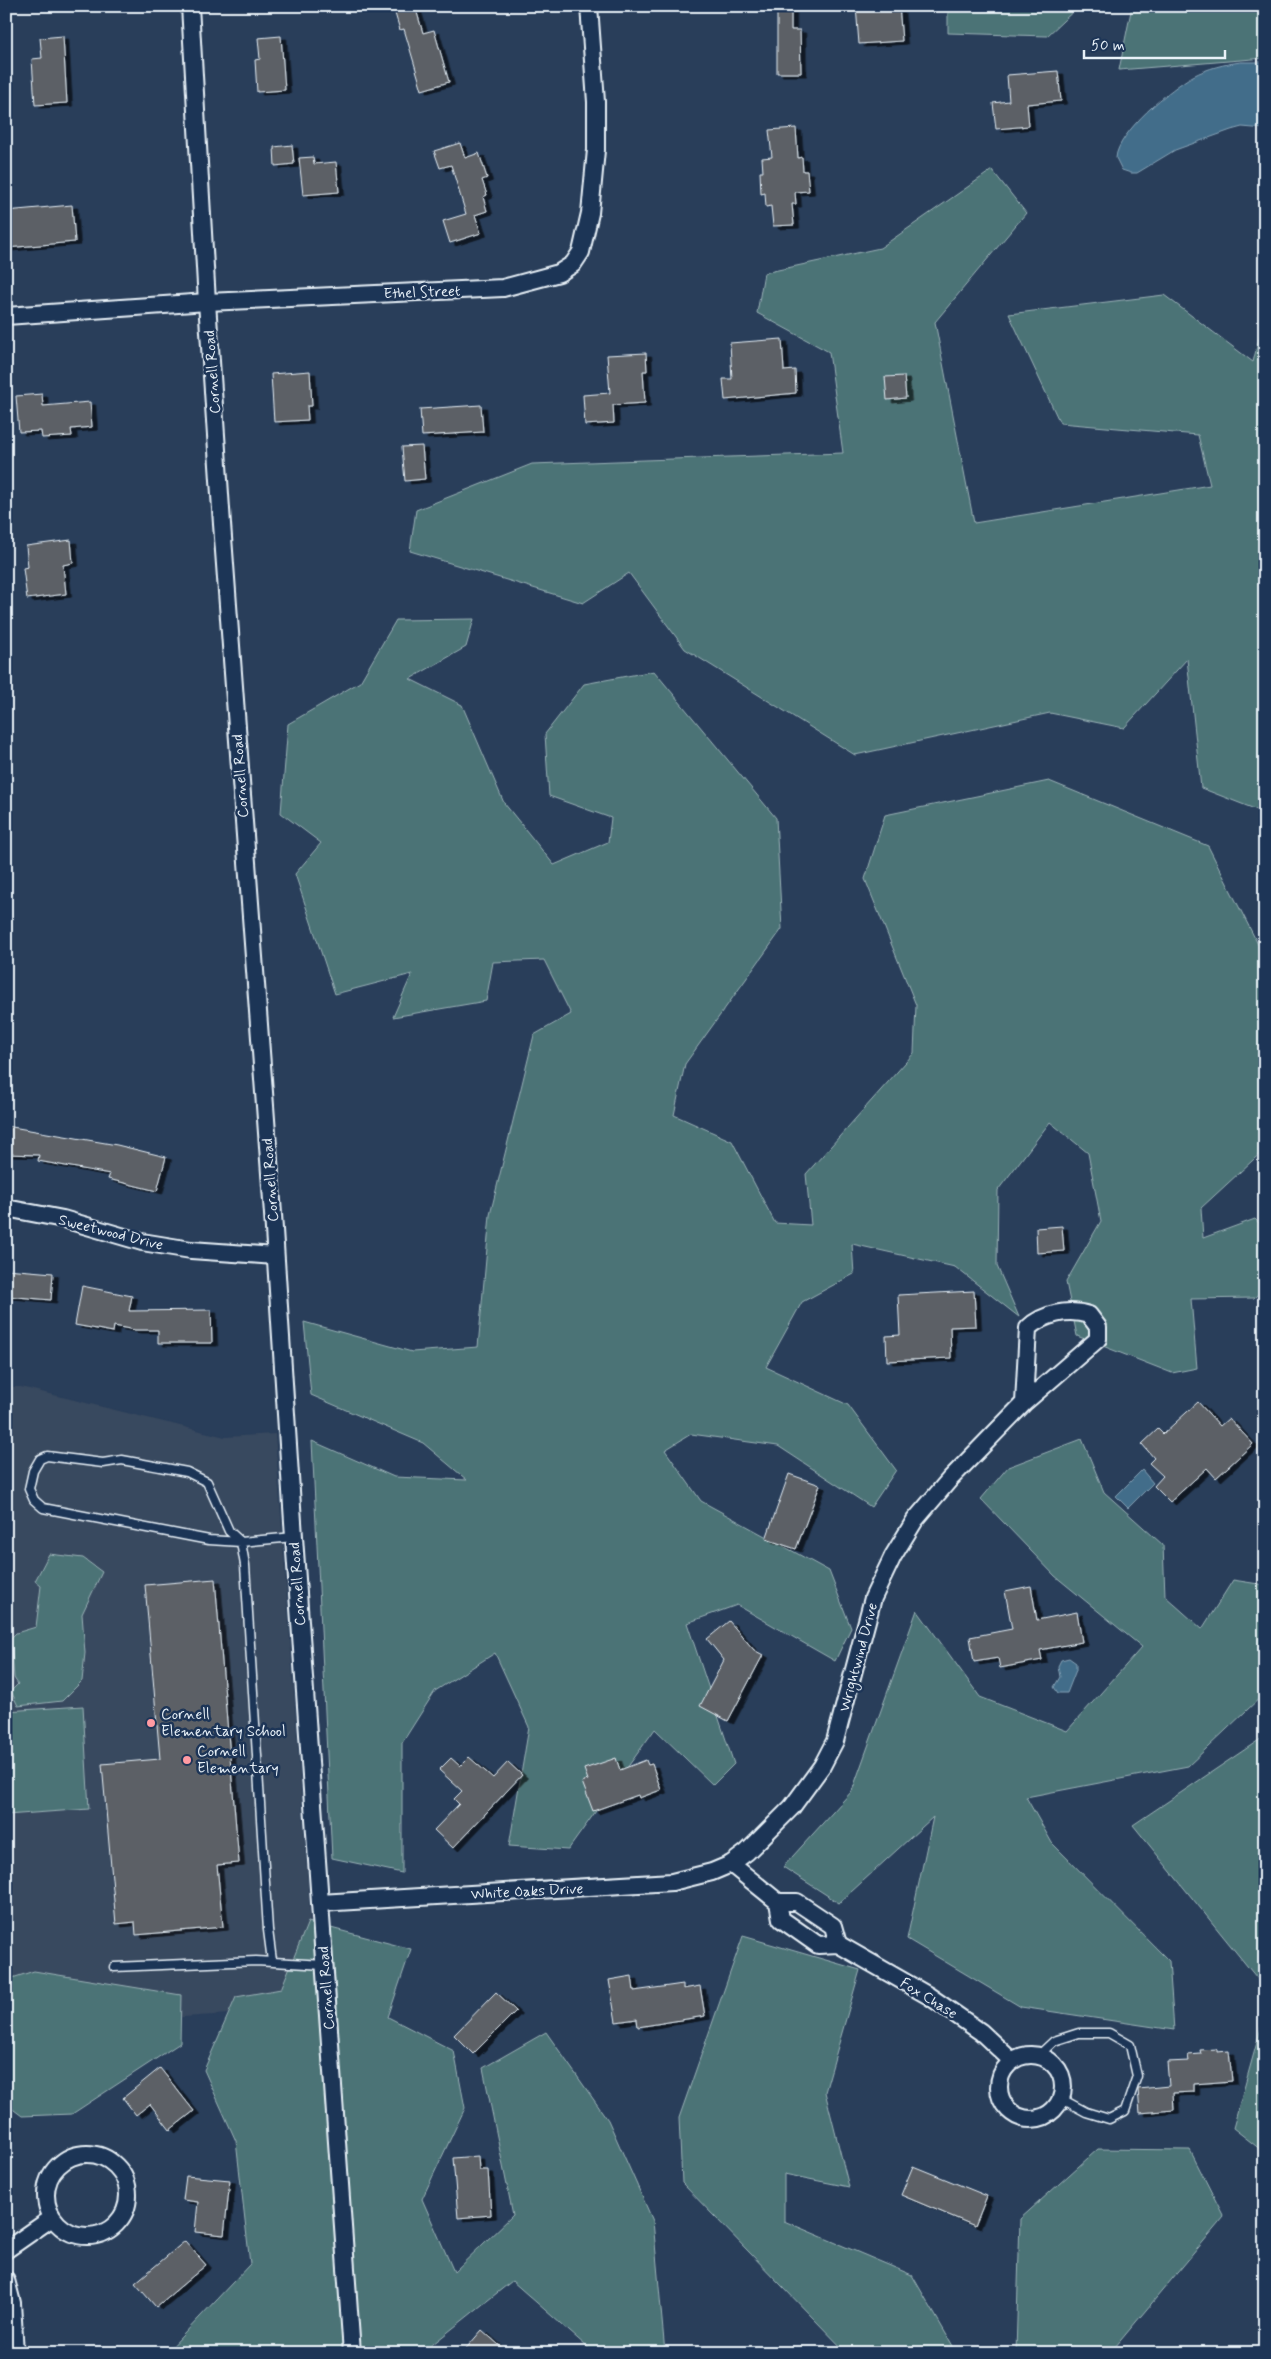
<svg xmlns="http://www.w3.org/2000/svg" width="1271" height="2359" viewBox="0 0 1271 2359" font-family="Mynerve,sans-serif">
<defs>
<filter id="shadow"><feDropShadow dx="5.5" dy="3" stdDeviation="0" flood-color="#0009"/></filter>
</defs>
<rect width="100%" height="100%" fill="#293e5a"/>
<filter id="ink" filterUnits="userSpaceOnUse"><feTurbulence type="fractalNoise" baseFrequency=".02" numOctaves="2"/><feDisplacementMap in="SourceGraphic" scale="10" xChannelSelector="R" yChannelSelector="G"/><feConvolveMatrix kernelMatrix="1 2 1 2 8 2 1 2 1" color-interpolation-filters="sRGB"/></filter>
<g filter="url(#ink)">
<path fill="#38485e" d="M6 1387H21L225 1437 275 1434 317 2008 6 2029Z"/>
<g fill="#4c7376" stroke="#9ab2b7">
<path d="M948 6H1079L1047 36 948 33Z"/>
<path d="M1132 6H1265V58L1119 70Z"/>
<path d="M992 170 1026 213 935 322 974 523 1210 485 1198 435 1060 423 1009 314 1164 295 1253 362 1265 315V813L1201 788 1187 659 1124 728 1050 713 855 755 685 649 629 573 583 603 410 551 416 510 532 464 843 453 829 352 757 313 764 273 880 248Z"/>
<path d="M474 619 466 647 410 679 462 705 504 803 554 865 608 842 611 818 549 796 545 734 584 684 654 671 776 818 782 929 685 1064 674 1115 732 1141 775 1223 811 1225 806 1174 914 1053 916 1005 865 879 885 815 1049 781 1208 846 1265 958V1149L1201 1208 1203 1238 1255 1219 1265 1229V1288L1254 1298 1191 1299 1197 1368 1172 1373 1077 1336 1066 1282 1101 1221 1088 1153 1050 1122 998 1190 997 1266 1019 1317 955 1267 852 1244 854 1274 802 1302 766 1367 848 1405 896 1470 871 1507 778 1446 691 1434 665 1450 701 1501 829 1571 851 1628 835 1661 737 1605 687 1623 734 1764 713 1785 655 1729 568 1850 509 1846 529 1727 495 1653 435 1691 402 1743V1873L332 1858 312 1441 394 1477 467 1480 423 1443 311 1395 304 1322 412 1352 478 1347 490 1215 534 1035 571 1014 544 960 493 962 486 1001 393 1017 412 974 335 994 295 874 321 843 281 813 288 724 360 682 396 620Z"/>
<path d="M1082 1439 1104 1492 1163 1545 1165 1596 1202 1629 1233 1580 1265 1585V1693L1188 1766 1026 1797 1052 1843 1169 1961 1174 2030 1021 2007 907 1939 933 1817 839 1903 783 1867 852 1791 917 1610 980 1697 1067 1731 1142 1647 1055 1576 981 1499 1008 1467Z"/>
<path d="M49 1554 83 1558 102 1572 82 1614 85 1653 82 1681 62 1701 18 1706 11 1691 18 1684 14 1678 11 1638 16 1633 36 1627 41 1586 35 1581Z"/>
<path d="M83 1706 89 1809 6 1815V1711Z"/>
<path d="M1265 1736V1988L1133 1825Z"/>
<path d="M308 1922 411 1949 388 2017 454 2051 465 2108 422 2199 454 2272 513 2215 483 2068 546 2032 608 2120 653 2221 665 2353H594L512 2281 428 2348V2353H166L250 2264 236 2141 204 2070 236 1997 281 1989Z"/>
<path d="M743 1936 860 1970 825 2092 849 2187 784 2174V2221L912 2275 957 2353H847L682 2183 679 2118Z"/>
<path d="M34 1971 181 1995 180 2043 72 2114 22 2116 6 2104V1980Z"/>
<path d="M1264 2017 1265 2018V2153L1233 2128Z"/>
<path d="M1098 2149 1190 2150 1224 2217 1110 2353H1016L1020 2219Z"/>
</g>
<g fill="#436d8a" stroke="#85a2b6">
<path d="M1241 62H1265V129L1242 127 1231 130 1175 150 1137 173H1131L1122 170 1116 158C1117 133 1172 87 1193 76 1208 68 1225 64 1241 62Z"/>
<path d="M1142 1470 1153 1483 1128 1508 1116 1496Z"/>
<path d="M1069 1658 1076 1663V1670L1067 1693H1058L1054 1687 1060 1677 1058 1666 1061 1660Z"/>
</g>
<g fill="#5b6066" stroke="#e8f1f8" filter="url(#shadow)">
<path d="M409 6H415L423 33 434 30 449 82 422 90 404 29 400 30 394 10Z"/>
<path d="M777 6H791V30H800L801 73H777Z"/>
<path d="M856 6H899L902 41 859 44Z"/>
<path d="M63 36 67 103 35 105 32 59 42 58 40 38Z"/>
<path d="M281 36 285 90 257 92 255 60 260 59 258 38Z"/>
<path d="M1058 71 1061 101 1027 104 1029 126 996 129 993 103 1009 101 1007 75Z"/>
<path d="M796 128 798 158 802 157 803 171H807L809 191 795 192 796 204H792L794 225 773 226 771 206 766 207 765 193 761 194 760 172H763L762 158 772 157 769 130Z"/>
<path d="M460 143 465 158 479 153 487 178 482 180 487 195 483 197 487 211 475 215 481 233 450 243 443 221 466 214 451 165 440 168 434 151Z"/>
<path d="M292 145 294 164 275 166 274 147Z"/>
<path d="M313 157 314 164 336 162 339 192 303 195 299 158Z"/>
<path d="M72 205 75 242 6 248V211Z"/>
<path d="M782 339 784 371 795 370 796 393 725 400 723 379H732L730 343Z"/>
<path d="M646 353 647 371H643L645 403 613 405 614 423 585 425 583 395 610 393 607 355Z"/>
<path d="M310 371 312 406H307L308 420 274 422 271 374Z"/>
<path d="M904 376 906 398 887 400 885 377Z"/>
<path d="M42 394 43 406 90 402 92 427 71 429 72 436 42 438 41 431 19 432 16 396Z"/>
<path d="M481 405 483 432 422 436 420 409Z"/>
<path d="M422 446 425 479 405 481 402 447Z"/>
<path d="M71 540 73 563 63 565 66 594 27 599 23 568 28 567 26 546Z"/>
<path d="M6 1126 117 1145 166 1157 157 1191 108 1179 110 1174 38 1161 39 1155 6 1154Z"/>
<path d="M1062 1226 1064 1251 1037 1253 1036 1228Z"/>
<path d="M6 1269 53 1273 51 1300 6 1296Z"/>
<path d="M82 1286 132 1296 129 1311 211 1310 212 1343H158V1330H135L114 1326 113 1332 75 1325Z"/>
<path d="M974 1291 976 1326 950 1327 951 1358 887 1361 886 1336 900 1335 898 1295Z"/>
<path d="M1198 1402 1220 1426 1229 1418 1253 1444 1216 1478 1207 1468 1170 1502 1154 1486 1163 1476 1149 1463 1154 1458 1142 1444 1158 1429 1163 1434Z"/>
<path d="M789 1474 820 1485 796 1549 766 1539Z"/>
<path d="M215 1579 239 1863 217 1865 223 1927 136 1935 135 1922 116 1924 102 1764 160 1759 145 1585Z"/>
<path d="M1031 1586 1037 1620 1077 1612 1082 1642 1040 1650 1042 1660 1000 1668 998 1658 974 1662 970 1637 1012 1629 1005 1591Z"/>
<path d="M729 1621 754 1650 763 1655 728 1721 700 1706 724 1660 707 1639Z"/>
<path d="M469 1757 493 1778 508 1762 522 1775 453 1848 434 1830 459 1804 454 1799 462 1791 439 1770 451 1758 460 1766Z"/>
<path d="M616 1758 620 1770 646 1760 648 1765 652 1764 661 1790 639 1798 638 1795 593 1811 582 1782 588 1780 584 1769Z"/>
<path d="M632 1976 634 1991 683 1984V1989L700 1986 705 2016 638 2027 637 2019 616 2022 609 1980Z"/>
<path d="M496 1992 516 2011 473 2054 454 2035Z"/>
<path d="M1217 2049V2052L1229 2051 1232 2081 1194 2084V2092L1173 2093 1174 2110 1140 2113 1138 2089 1169 2086 1167 2062 1189 2061 1188 2055 1201 2054 1200 2050Z"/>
<path d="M160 2068 194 2111 170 2130 150 2104 136 2115 123 2098Z"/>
<path d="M478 2156 479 2170H488L491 2215 458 2218 453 2158Z"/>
<path d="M913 2166 987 2196 975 2226 901 2195Z"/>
<path d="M186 2176 230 2180 224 2235 195 2232 198 2202 183 2200Z"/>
<path d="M185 2241 206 2265 156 2307 135 2283Z"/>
<path d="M482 2330 508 2353H462Z"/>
</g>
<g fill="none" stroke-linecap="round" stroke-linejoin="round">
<defs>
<g id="service">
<path d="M272 1961 268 1930 245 1565 241 1542 229 1531 207 1482 187 1472 122 1460 103 1463 47 1456 40 1459 33 1471 29 1489 34 1500 43 1508 209 1540 241 1542 294 1537"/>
<path d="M114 1967 256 1961 324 1965"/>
<path d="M1038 2056 1054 2041 1079 2033H1109L1130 2045 1137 2076 1125 2111 1109 2119 1086 2112 1060 2098"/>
</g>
<g id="minor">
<path d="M190 6 207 302 222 524 273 1214 294 1537 352 2353"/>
<path d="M6 316 207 302 503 288 559 273 573 264 581 252 590 213 596 150V102L589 6"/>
<path d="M6 1208 63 1219 142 1242 191 1250 275 1256"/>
<path d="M731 1864 778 1902 781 1919 818 1945 838 1944 929 1996 981 2032 1012 2061"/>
<path d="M778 1902H797L833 1926 838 1944"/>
<path d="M320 1903 672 1882 712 1872 731 1864 747 1852 792 1807 822 1766 835 1741 873 1598 893 1556 915 1520 950 1479 1024 1403 1098 1339V1327L1089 1315C1068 1308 1043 1314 1028 1328L1024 1403"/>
<circle cx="1031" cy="2087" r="32"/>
<circle cx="87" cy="2195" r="41"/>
<path d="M6 2250 52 2218"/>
<path d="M6 2280 12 2303 15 2353"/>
</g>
</defs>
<use href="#service" stroke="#e8f1f8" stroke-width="11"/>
<use href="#minor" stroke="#e8f1f8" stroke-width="20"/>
<use href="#service" stroke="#1d3557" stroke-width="8"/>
<use href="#minor" stroke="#1d3557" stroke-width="16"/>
</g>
</g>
<g fill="#ff9aa2" stroke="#1d3557" stroke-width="2">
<circle cx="151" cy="1723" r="5"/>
<circle cx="187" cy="1760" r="5"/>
</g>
<g text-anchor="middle" stroke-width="5" stroke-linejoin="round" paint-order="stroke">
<g font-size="15" fill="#e8f1f8" stroke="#1d3557">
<text transform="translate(422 292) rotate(-2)" y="5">Ethel Street</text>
<text transform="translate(212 372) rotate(-94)" y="5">Cornell Road</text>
<text transform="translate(240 776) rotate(-94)" y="5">Cornell Road</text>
<text transform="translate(270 1180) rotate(-94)" y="5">Cornell Road</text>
<text transform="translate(111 1232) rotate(14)" y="5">Sweetwood Drive</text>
<text transform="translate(297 1584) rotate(-94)" y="5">Cornell Road</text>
<text transform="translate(858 1657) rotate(-75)" y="5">Wrightwind Drive</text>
<text transform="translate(527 1891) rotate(-3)" y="5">White Oaks Drive</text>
<text transform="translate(326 1988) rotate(-94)" y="5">Cornell Road</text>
<text transform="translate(929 1998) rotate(32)" y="5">Fox Chase</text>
</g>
<g font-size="15" fill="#e8f1f8" stroke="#1d3557" text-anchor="start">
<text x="161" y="1719">Cornell<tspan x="161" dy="17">Elementary School</tspan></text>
<text x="197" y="1756">Cornell<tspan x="197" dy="17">Elementary</tspan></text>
</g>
</g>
<rect width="1271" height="2359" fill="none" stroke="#1d3557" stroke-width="25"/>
<rect x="12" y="12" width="1246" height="2334" fill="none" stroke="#e8f1f8" stroke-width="2" filter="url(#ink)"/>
<path d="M1084 50v8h141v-8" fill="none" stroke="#e8f1f8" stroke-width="2.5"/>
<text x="1091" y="50" font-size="15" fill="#e8f1f8" stroke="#1d3557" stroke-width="4" paint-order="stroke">50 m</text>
</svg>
